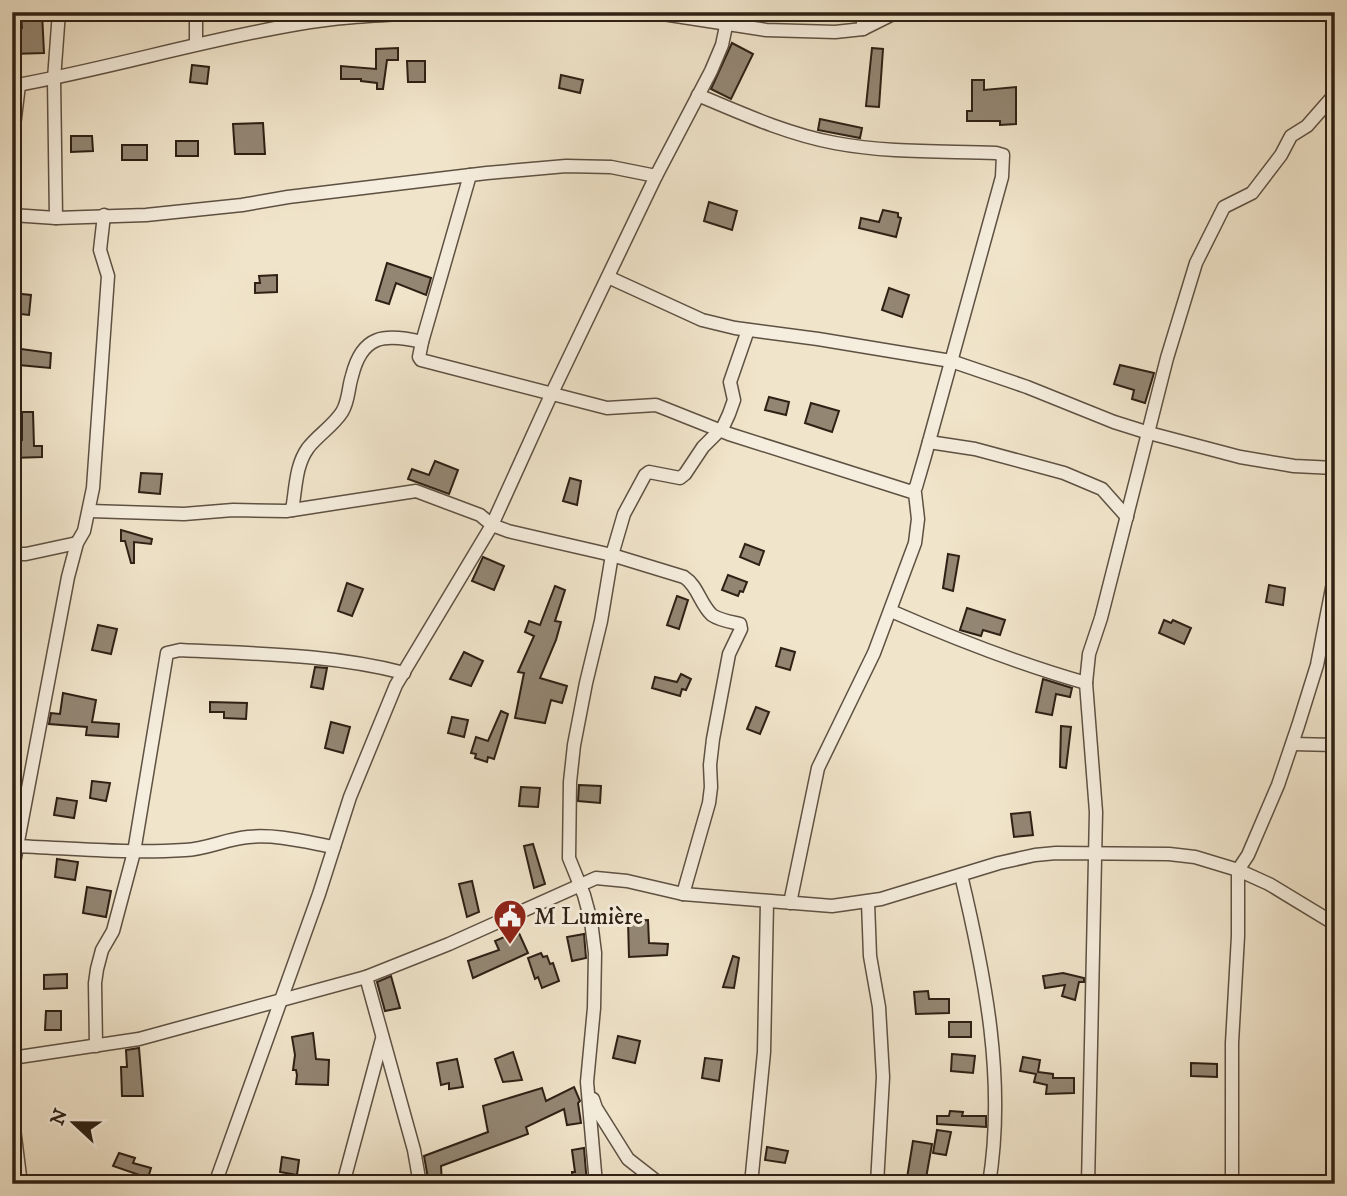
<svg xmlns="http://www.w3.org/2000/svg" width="1347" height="1196" viewBox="0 0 1347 1196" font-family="'IM FELL DW Pica',serif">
<rect width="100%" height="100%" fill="#f0e4ca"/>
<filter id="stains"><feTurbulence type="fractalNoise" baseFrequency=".00286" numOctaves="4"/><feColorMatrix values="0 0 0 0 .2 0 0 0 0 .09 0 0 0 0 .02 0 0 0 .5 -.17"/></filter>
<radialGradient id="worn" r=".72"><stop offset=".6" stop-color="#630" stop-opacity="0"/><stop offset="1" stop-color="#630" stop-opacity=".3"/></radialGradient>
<g fill="#938673" stroke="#2e2014" stroke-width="2">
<path d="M42 13 44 53 12 54V28H22L21 14Z"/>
<path d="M732 43 753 54 731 99 711 89Z"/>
<path d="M398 48V60H387L383 89H377V83L361 81V79H341V66L376 69V49Z"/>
<path d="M872 48 883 49 879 107 866 106Z"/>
<path d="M407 61H425V82H408Z"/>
<path d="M192 65 209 67 207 84 190 82Z"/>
<path d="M561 75 583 80 580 93 559 88Z"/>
<path d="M972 80H984V90L1016 87V124L1000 125V121H967V111H972Z"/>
<path d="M820 119 862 128 860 138 818 130Z"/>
<path d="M263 123 265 154H235L233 124Z"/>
<path d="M71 136H92L93 151 71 152Z"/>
<rect x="176" y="141" width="22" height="15"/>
<rect x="122" y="145" width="25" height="15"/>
<path d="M709 202 737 211 732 230 704 221Z"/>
<path d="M883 210 898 213V217L901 218 896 237 859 228 861 218 879 222Z"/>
<path d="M387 263 431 278 426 295 396 283 389 304 376 300Z"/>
<path d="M277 275V292L255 293V283H260L259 276Z"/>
<path d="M889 288 909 295 902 317 882 310Z"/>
<path d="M12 293 31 295 29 315 12 313Z"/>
<path d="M21 349 51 353 50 368 19 365Z"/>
<path d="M1120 365 1154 373 1145 403 1132 399 1134 390 1114 384Z"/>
<path d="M769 397 789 402 786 415 765 410Z"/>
<path d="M811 403 839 411 832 432 805 423Z"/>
<path d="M22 412H33L34 446H42V457L12 458V441L22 440Z"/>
<path d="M435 461 458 470 449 494 408 479 412 469 429 475Z"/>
<path d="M141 473 162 474 160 494 139 492Z"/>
<path d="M570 478 581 481 577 505 563 501Z"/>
<path d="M121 530 152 539 151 544 134 542V563H131L125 541H121Z"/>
<path d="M745 544 764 551 759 565 740 557Z"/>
<path d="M948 554 959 556 953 591 943 588Z"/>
<path d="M483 557 504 566 494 590 472 581Z"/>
<path d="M728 575 747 582 743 592 740 591 738 596 722 590Z"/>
<path d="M347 583 363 589 352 616 338 611Z"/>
<path d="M1269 585 1285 588 1283 605 1266 602Z"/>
<path d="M555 586 565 590 555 621 561 622 556 640 540 678 567 686 562 703 551 700 545 723 515 718 524 673 518 672 534 636 525 632 529 621 540 625Z"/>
<path d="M677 596 688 600 679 629 667 625Z"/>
<path d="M967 608 1005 620 1000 635 983 630 981 636 960 630Z"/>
<path d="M1164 620 1171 623 1173 620 1191 628 1184 644 1159 633Z"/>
<path d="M98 625 117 629 111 654 92 650Z"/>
<path d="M781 648 795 652 790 670 776 666Z"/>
<path d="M464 652 483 661 471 686 450 679Z"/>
<path d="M315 667 327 668 323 689 311 687Z"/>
<path d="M681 674 691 679 686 690 682 689 680 696 652 688 655 677 677 682Z"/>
<path d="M1043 679 1072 688 1070 697 1056 694 1052 715 1036 712Z"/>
<path d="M63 693 96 700 92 722 119 724 118 737 86 735 87 727 49 724 51 713 60 714Z"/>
<path d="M210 702 247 703 246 719 224 718V712H210Z"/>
<path d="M756 707 769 712 760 734 747 729Z"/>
<path d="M501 711 508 714 494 759 488 757 487 762 475 758 476 754 471 753 476 737 488 741Z"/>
<path d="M452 717 468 720 464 737 448 733Z"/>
<path d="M331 722 350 727 343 753 325 748Z"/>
<path d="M1061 726 1071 727 1066 768 1060 767Z"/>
<path d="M92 781 110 783 106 801 90 798Z"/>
<path d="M579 785 601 786 600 803 578 801Z"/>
<path d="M521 787 540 788 538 807 519 806Z"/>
<path d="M57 798 77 801 74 818 54 815Z"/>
<path d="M1030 812 1033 835 1014 837 1011 814Z"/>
<path d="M533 844 545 884 534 888 524 846Z"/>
<path d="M57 859 78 862 75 880 55 877Z"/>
<path d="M472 881 479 912 467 917 459 884Z"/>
<path d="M87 887 111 891 106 917 83 913Z"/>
<path d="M648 920 649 943 668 944 667 955 629 957 628 921Z"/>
<path d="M518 931 528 953 473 978 468 961 499 950 495 941Z"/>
<path d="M584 934 586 958 572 961 567 937Z"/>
<path d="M541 953 543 957 547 956 550 964 553 963 559 981 542 988 538 977 535 979 528 958Z"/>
<path d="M733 956 739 958 734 988 723 987Z"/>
<path d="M1063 973 1084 978V982H1079L1075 1000 1062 996 1065 985 1045 988 1043 976Z"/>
<path d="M67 974V988L44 989V975Z"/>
<path d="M391 976 400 1008 385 1011 377 982Z"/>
<path d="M928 991 929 999H949V1013L916 1014 914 992Z"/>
<path d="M46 1011H61V1030H45Z"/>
<rect x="949" y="1022" width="22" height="15"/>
<path d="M313 1033 316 1059 329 1060 328 1085 296 1084 297 1075 296 1070H293L295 1055 292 1037Z"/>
<path d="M618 1036 640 1041 635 1063 613 1058Z"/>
<path d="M139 1048 143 1096H122L121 1067H127L126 1050Z"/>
<path d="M513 1052 522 1080 503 1082 495 1059Z"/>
<path d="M952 1054 975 1056 973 1073 951 1071Z"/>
<path d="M1023 1057 1040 1060 1038 1072 1053 1074V1078H1074V1093L1046 1094 1047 1085 1034 1082 1036 1074 1020 1071Z"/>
<path d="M705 1058 722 1060 719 1081 702 1078Z"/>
<path d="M457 1059 463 1087 449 1089V1083L441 1085 437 1063Z"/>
<path d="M1191 1063 1217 1064V1077L1191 1076Z"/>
<path d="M574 1087 580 1101 578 1103 581 1123 567 1125 564 1109 526 1127 528 1134 441 1166 442 1184H429L424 1156 488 1132 483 1106 542 1088 546 1101Z"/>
<path d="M950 1111 963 1112 962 1116H986V1127L937 1124V1116H949Z"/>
<path d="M937 1130 951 1132 946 1155 933 1153Z"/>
<path d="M913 1141 932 1144 925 1184H906Z"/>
<path d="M767 1147 788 1151 785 1163 765 1160Z"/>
<path d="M584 1148 587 1184H573L572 1172H575L572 1150Z"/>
<path d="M119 1153 135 1158 133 1163 151 1168 148 1178 113 1166Z"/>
<path d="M282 1157 299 1160 297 1175 280 1172Z"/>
</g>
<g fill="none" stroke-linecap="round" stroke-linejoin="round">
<defs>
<g id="minor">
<path d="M196 12V43"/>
<path d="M650 12 766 30 835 32 863 29 897 12"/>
<path d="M863 29V12"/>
<path d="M12 86C108 69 202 40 298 24 344 16 390 15 436 12"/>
<path d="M698 95C743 114 787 134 835 143 888 153 943 151 996 153L1003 155 1002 177 925 456 916 487 912 491"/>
<path d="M12 142 19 85"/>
<path d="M470 175 422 342 419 357 421 360 607 408 656 405 729 434 915 493 918 519 915 543 874 653 818 768 790 903"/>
<path d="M12 215 56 218 146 215 242 205 288 197 487 173 566 166 611 167 656 176"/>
<path d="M56 218 54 79 59 12"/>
<path d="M608 277 702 320 735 328 818 339 951 361 1027 387 1114 422 1149 433 1240 457 1294 466 1335 468"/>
<path d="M929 442 975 449 1064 473 1102 489 1127 517"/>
<path d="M292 510C296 489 295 466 308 448 318 435 333 426 342 412 349 401 348 388 352 376 362 335 384 333 422 342"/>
<path d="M90 511 184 514 233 510 286 511 416 491 480 515 492 525 508 531 612 555 601 621 586 683 574 745 570 782 569 858 584 895 591 921 595 953 594 1008 587 1082 596 1184"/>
<path d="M12 554H26L77 543"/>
<path d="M891 611C955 639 1019 664 1086 683"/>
<path d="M1293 744 1335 745"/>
<path d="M13 846C70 848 127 854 185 850 207 849 226 839 248 837 276 834 306 842 334 847"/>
<path d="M12 873 68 577 77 543 84 531 93 488 108 276 100 250 104 215"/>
<path d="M961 875C985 976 1006 1080 989 1184"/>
<path d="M683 894 709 803 711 787 710 765 713 739 729 654 741 629 740 624C731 622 719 620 712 615 700 604 698 586 684 577L612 555 624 514 645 475 649 472 680 478 685 474 703 447 723 427 729 414 734 400 730 382 748 330"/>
<path d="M868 902 870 956 879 1007 883 1077 877 1184"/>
<path d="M366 977 414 1150 420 1184"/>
<path d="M96 1046 95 983 97 969 102 950 113 931 134 852 167 653 180 650C255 654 331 654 404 673"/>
<path d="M12 1058 139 1039 366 977 449 944 596 878 627 881 683 894 832 906 881 899 999 863 1035 855 1056 853 1169 854 1195 857 1238 870 1269 884 1335 924"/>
<path d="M593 1099 596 1108 628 1159 660 1184"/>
<path d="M12 1113 21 1184"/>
<path d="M215 1184 319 894 350 797 396 685 492 525 551 395 656 176 711 71 722 45 729 12"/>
<path d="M343 1184 382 1039"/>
<path d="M751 1184 764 1052 767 902"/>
<path d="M1088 1184 1096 812 1086 683 1089 654 1101 618 1167 358 1196 263 1224 207 1252 193 1281 155 1291 136 1307 126 1335 94"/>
<path d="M1232 1184V1043L1238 936V870L1248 855 1278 785 1298 726 1317 665 1335 573"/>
</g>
</defs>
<use href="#minor" stroke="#5e5142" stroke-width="15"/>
<use href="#minor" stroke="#f5eddd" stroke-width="12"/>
</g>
<defs>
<symbol id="civic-pin" viewBox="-11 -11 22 30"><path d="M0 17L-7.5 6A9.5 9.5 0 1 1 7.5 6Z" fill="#8f2418" stroke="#f5eddd"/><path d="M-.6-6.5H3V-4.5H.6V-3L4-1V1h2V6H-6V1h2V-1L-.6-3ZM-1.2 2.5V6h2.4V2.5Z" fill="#fff"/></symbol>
</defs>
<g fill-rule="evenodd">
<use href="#civic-pin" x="491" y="897" width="38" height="52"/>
</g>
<g text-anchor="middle" stroke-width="6" stroke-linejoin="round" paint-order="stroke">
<g font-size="24" fill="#2e2014" stroke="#f5eddd" text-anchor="start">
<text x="534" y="924">M Lumière</text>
</g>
</g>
<rect width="1347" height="1196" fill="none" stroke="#f0e4ca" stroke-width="42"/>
<rect x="14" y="14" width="1319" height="1168" fill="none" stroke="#2e2014" stroke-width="3.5"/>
<rect x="21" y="21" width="1305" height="1154" fill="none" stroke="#2e2014" stroke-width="2"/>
<g transform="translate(74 1123) rotate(292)" stroke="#f5eddd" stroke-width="5" paint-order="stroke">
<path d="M0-5L12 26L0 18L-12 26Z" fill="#2e2014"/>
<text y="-10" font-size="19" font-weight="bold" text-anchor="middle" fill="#2e2014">N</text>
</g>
<rect width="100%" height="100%" filter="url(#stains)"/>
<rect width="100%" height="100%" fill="url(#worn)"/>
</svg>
